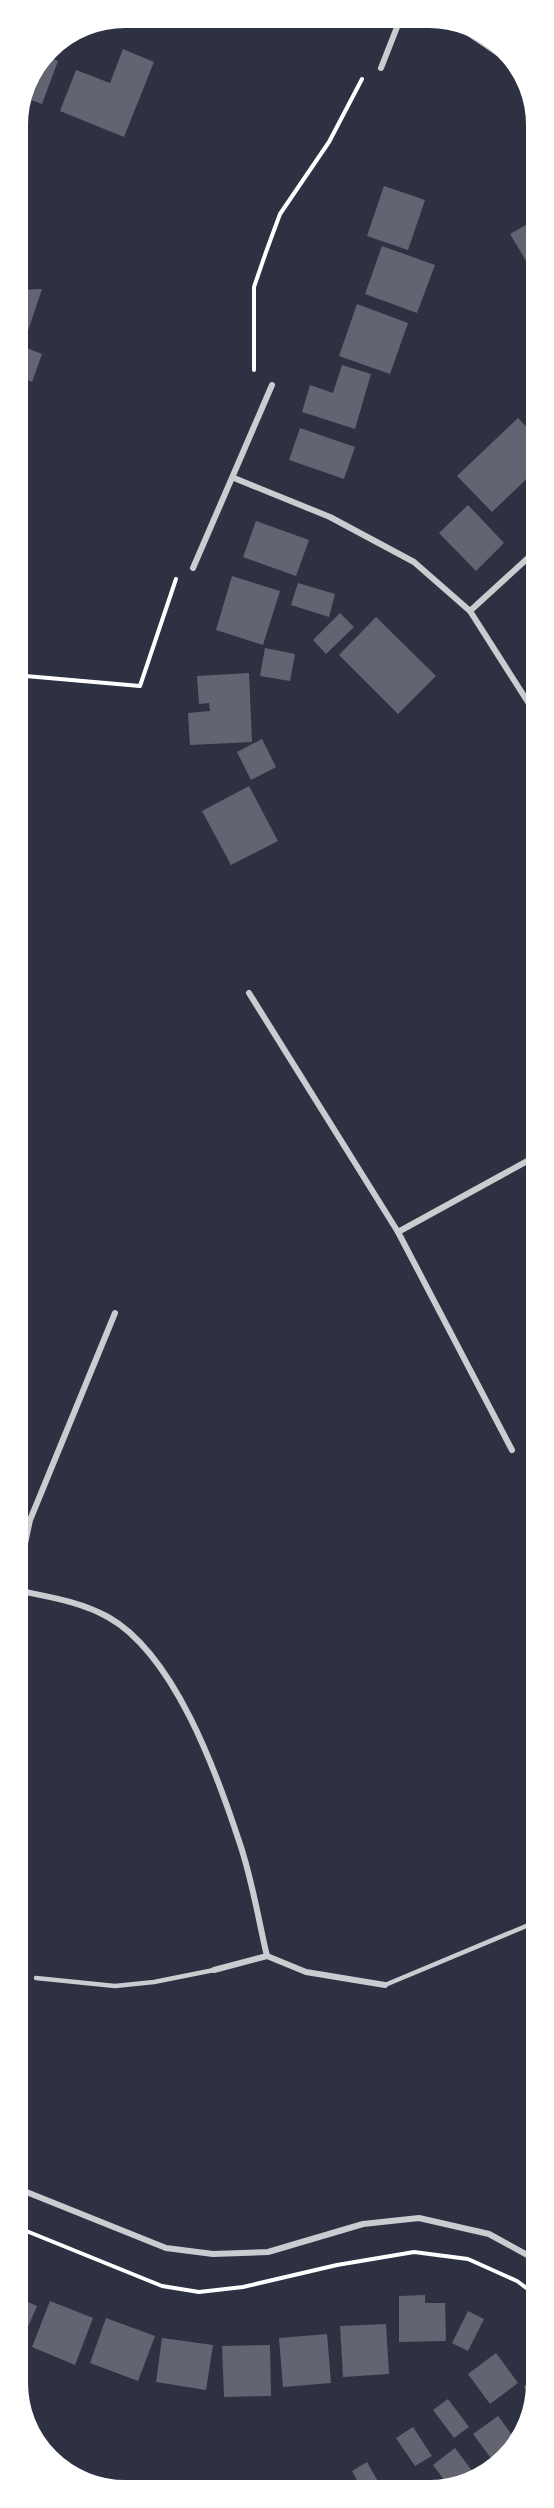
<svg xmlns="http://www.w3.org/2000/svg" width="554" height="2508" viewBox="0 0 554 2508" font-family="Spectral,serif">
<rect width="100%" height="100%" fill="#2d3142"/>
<g fill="#626471">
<path d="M123 49 154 62 124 137 60 111 76 70 110 83Z"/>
<path d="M42 55 58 61 42 104 23 97Z"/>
<path d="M384 186 425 200 408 250 367 236Z"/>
<path d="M540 217V284L510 234Z"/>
<path d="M14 240 24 276 14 279Z"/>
<path d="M382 246 435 265 417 313 365 294Z"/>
<path d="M42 289 25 340 14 336V290Z"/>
<path d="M357 304 408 323 390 374 339 356Z"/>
<path d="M14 343 42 354 32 382 14 375Z"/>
<path d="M342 365 371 374 355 429 302 412 310 385 333 393Z"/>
<path d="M18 384 24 425 14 427V385Z"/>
<path d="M518 418 540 441V466L492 512 457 476Z"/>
<path d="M300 428 355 447 344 479 289 460Z"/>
<path d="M468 505 504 543 476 571 439 533Z"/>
<path d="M256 521 309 540 296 576 243 557Z"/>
<path d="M232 576 280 591 263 645 216 630Z"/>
<path d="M298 583 335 594 329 617 291 605Z"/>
<path d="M340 613 354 627 326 654 313 640Z"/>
<path d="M376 617 436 676 398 714 339 655Z"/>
<path d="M265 648 295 654 290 681 260 676Z"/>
<path d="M249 673 252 742 190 745 188 713 210 711 209 703 199 704 197 676Z"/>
<path d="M262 739 276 767 251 780 237 752Z"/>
<path d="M249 786 278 841 231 865 202 811Z"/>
<path d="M425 2295V2303H445L446 2341 399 2342V2296Z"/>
<path d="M14 2296 37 2306 17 2352 14 2351Z"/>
<path d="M50 2301 93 2318 75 2365 32 2347Z"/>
<path d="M468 2311 484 2319 468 2351 452 2343Z"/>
<path d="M106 2318 155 2336 138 2381 90 2363Z"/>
<path d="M386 2324 389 2374 343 2377 340 2326Z"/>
<path d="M327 2334 331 2383 283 2387 279 2338Z"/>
<path d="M162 2338 213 2345 206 2390 156 2382Z"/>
<path d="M270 2345 271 2396 224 2397 222 2346Z"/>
<path d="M496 2353 518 2383 490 2404 468 2374Z"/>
<path d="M540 2375V2390L535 2402 524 2387Z"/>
<path d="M448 2399 469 2427 454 2438 433 2410Z"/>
<path d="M498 2416 518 2443 513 2457 496 2465 473 2434Z"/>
<path d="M413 2427 432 2456 415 2466 396 2438Z"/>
<path d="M455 2448 476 2476 451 2489 433 2465Z"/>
<path d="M367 2462 384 2492 381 2493H364L352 2471Z"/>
<path d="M421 2480 429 2494 400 2493Z"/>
</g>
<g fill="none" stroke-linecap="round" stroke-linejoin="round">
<g stroke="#fff" stroke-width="4">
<path d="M254 370V287L266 252 280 214 329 142 362 79"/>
<path d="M14 675 140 686 176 579"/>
<path d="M14 2226 162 2286 199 2292 243 2287 337 2265 414 2252 468 2259 517 2281 540 2298"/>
</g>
<g stroke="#caccd0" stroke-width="4.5">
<path d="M36 1978 115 1986 154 1982 214 1970"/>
<path d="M385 1985 531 1924"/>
</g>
<g stroke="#caccd0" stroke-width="6">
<path d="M432 17 467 32 520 68"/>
<path d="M381 68 401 17"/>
<path d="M234 478 330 517 414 562 470 611 540 721"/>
<path d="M193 568 272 385"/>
<path d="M470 611 540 547"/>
<path d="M249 993 398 1232"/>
<path d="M512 1450 398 1232 540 1154"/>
<path d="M16 1590C48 1597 79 1601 108 1617 174 1654 216 1771 239 1841 252 1878 258 1918 267 1956"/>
<path d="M15 1591 30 1520 115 1313"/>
<path d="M214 1970 267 1956 306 1972 385 1985"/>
<path d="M14 2187 166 2248 213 2254 268 2252 363 2224 419 2218 489 2234 540 2262"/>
</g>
</g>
<path d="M0 0H554V2508H0ZM125 24H429A101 101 0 0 1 530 125V2383A101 101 0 0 1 429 2484H125A101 101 0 0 1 24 2383V125A101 101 0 0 1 125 24Z" fill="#fff" fill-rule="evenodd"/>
<path fill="none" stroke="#fff" stroke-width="8" d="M125 24H429A101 101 0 0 1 530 125V2383A101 101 0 0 1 429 2484H125A101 101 0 0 1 24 2383V125A101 101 0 0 1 125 24Z"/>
</svg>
